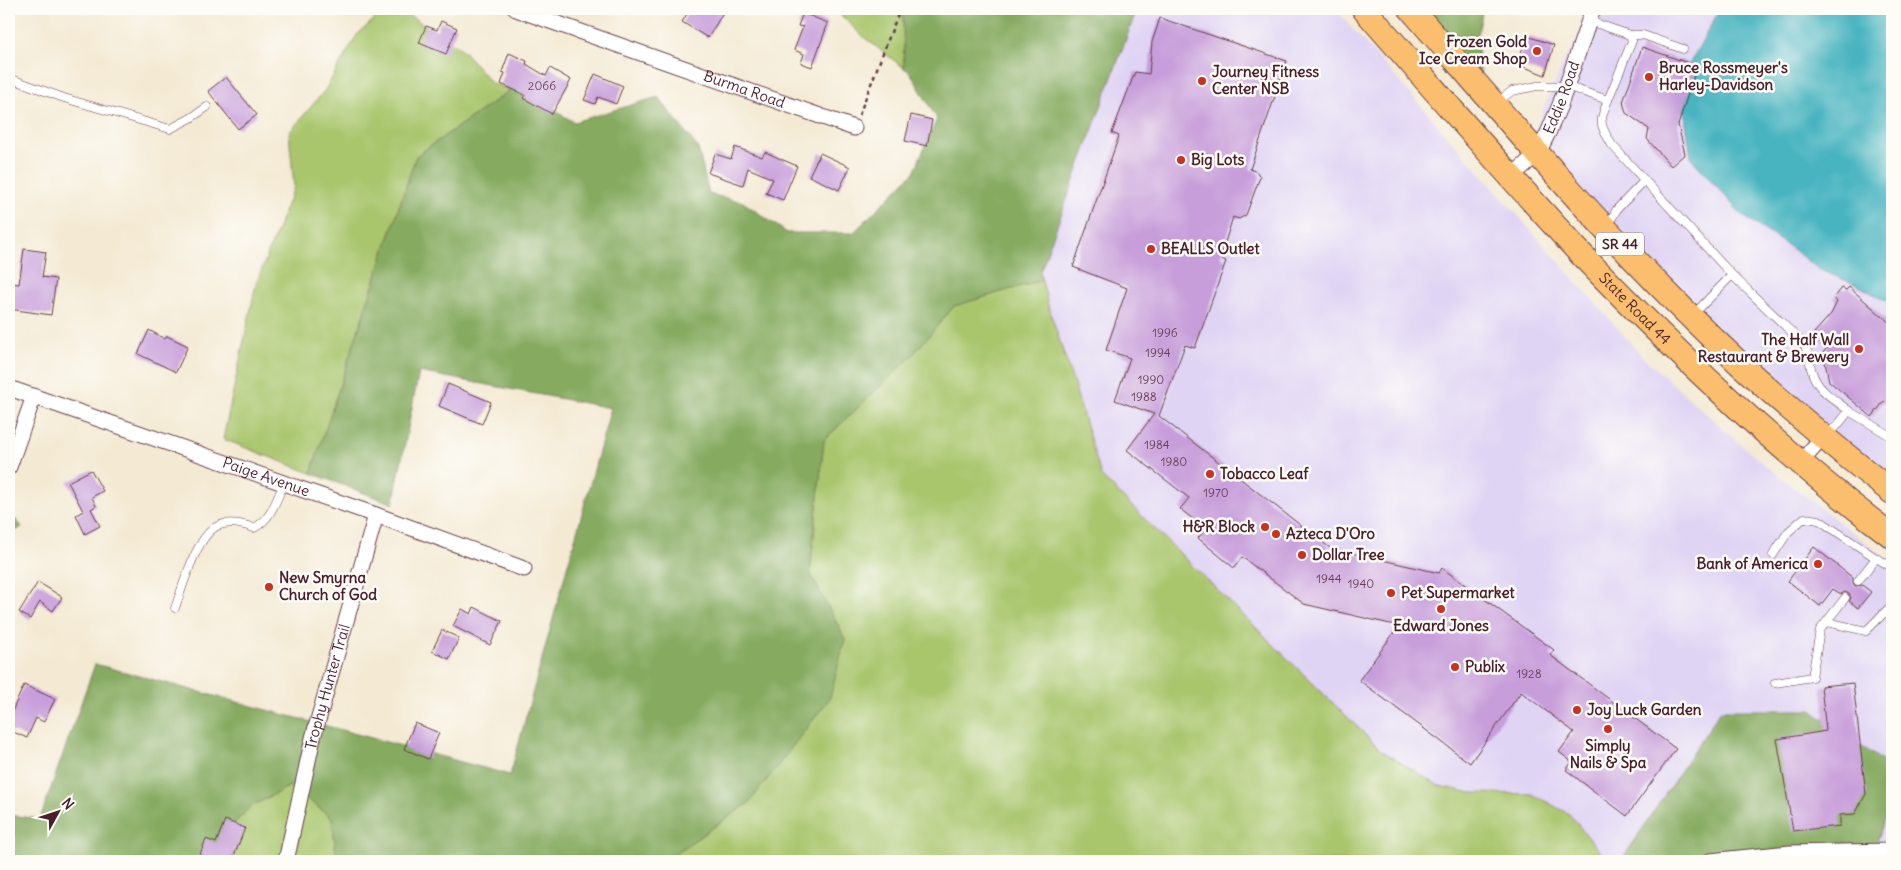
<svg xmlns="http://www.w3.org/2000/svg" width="1901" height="870" viewBox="0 0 1901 870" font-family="Delius,sans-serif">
<rect width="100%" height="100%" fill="#fdfcf7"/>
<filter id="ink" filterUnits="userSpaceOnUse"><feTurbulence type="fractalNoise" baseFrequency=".02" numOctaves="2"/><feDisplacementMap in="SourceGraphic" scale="10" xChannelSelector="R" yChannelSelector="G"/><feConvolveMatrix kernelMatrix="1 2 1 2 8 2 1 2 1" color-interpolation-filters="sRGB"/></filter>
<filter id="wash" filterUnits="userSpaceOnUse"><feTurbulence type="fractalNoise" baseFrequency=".0096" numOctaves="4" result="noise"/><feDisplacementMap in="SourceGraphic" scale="20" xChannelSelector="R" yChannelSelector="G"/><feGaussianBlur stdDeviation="1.12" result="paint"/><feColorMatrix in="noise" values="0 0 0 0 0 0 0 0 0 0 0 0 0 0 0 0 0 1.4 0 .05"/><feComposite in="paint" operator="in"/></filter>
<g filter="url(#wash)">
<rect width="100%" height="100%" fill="#f4ead4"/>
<g fill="#e0d4f4">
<path d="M1137 9H1335L1644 358 1755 457 1892 563V768L1811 710H1721L1621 861H1608L1569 814 1532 794 1472 793 1439 786 1382 751 1101 476 1076 391 1048 305 1040 272Z"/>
<path d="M1590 9H1720L1680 81 1788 246 1820 270 1855 284 1892 304V478L1856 453 1739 349 1587 195 1533 134 1568 53 1570 56Z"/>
<path d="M1892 796V861H1871Z"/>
</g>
<g fill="#a9c66d" stroke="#7a724c">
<path d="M835 9H900L903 14 904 68 861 35Z"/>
<path d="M380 14 409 15 463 50 492 84 512 89 416 156 311 473 223 439 256 284 294 187 289 133 325 90 357 35Z"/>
<path d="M1042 280 1048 305 1076 391 1101 476 1382 751 1439 786 1472 793 1532 794 1569 814 1608 861H664L749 803 845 639 810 573 824 440 910 358 954 306Z"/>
<path d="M290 786 332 818 337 861H198L250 807Z"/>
</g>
<g fill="#86ab60" stroke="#686546">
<path d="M900 9H1137L1040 272 1042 280 954 306 910 358 824 440 810 573 845 639 830 698 749 803 664 861H337L332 818 290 786 250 807 198 861H9V815L40 819 95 664 510 775 611 408 419 372 393 504 311 473 416 156 512 89 525 93 574 122 658 97 698 148 709 194 743 202 787 233H853L914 172 937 119 910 72 904 68 903 14Z"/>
<path d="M1423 9H1483L1477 38 1480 74Z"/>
<path d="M9 512 22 527 9 535Z"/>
<path d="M1721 710H1811L1892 768V796L1871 861H1621Z"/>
</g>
<path fill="#46b4c0" stroke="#486a76" d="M1720 9H1892V304L1855 284 1820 270 1788 246 1743 216 1691 158 1680 81Z"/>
<g id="blocks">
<g fill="#c79eda">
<path d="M690 9H725L708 38 682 22Z"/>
<path d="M803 13 828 23 812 67 801 63 804 54 794 50 803 27 798 26Z"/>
<path d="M1160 18 1287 61 1250 169 1257 172 1260 177 1246 215 1239 219 1233 217 1220 258 1226 261 1195 348 1185 345 1159 416 1330 548 1439 573 1442 568 1554 650 1550 655 1676 749 1627 816 1566 770 1572 762 1559 752 1574 732 1521 692 1470 763 1359 680 1399 626 1304 604 1242 557 1234 568 1198 538 1206 529 1180 509 1189 498 1127 450 1154 414 1115 400 1130 358 1106 350 1127 288 1073 267 1119 136 1112 133 1135 72 1149 74 1152 42Z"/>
<path d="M441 21 457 28 446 54 419 43 426 26 437 30Z"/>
<path d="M1527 36 1554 45 1545 75 1517 64Z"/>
<path d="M1642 47 1697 66 1678 125 1685 154 1671 166 1647 139 1649 129 1626 113 1623 102Z"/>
<path d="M509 53 527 61 526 64 546 76 550 68 571 80 552 114 523 98 525 95 501 84 505 73 502 72Z"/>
<path d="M595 74 623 86 616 104 598 97 595 104 584 100Z"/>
<path d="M226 77 257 115 238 129 208 91Z"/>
<path d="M911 115 932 120 927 146 905 141Z"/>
<path d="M735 147 762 157 765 152 797 166 783 200 766 193 773 179 748 168 743 185 708 173 715 154 731 159Z"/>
<path d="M820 153 850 167 839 190 809 176Z"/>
<path d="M24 249 46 252 42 277 56 279 51 315 9 309V283L19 284Z"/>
<path d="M1849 287 1891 324 1889 328 1892 331V409L1884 401 1872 417 1829 381 1823 353 1828 346 1814 333 1831 314 1837 302 1834 298 1842 288 1846 290Z"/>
<path d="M149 330 165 339 167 336 188 346 176 372 138 354Z"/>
<path d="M448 384 491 402 482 424 439 406Z"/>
<path d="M91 470 103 491 92 497 96 506 91 509 100 526 85 534 76 515 83 511 68 482Z"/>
<path d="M1814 547 1853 578V583L1855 586 1862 585 1871 592 1858 608 1849 601 1851 598 1849 594 1845 592 1841 594 1833 589 1820 606 1788 581Z"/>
<path d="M38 582 62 597 53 611 40 602 30 619 19 612Z"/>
<path d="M474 607 502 621 490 645 453 626 462 609 471 614Z"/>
<path d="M442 630 459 638 449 659 432 651Z"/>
<path d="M1853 683 1866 794 1855 814 1840 815V826L1793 831 1777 739 1826 731 1821 686Z"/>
<path d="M24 685 55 699 44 722 36 718 27 738 9 730V718Z"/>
<path d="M415 723 439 733 428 759 404 749Z"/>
<path d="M225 820 245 828 232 861H211L199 857 206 839 216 843Z"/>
</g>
</g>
</g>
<g filter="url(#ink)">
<use href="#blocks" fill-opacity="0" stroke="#643d44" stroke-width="1"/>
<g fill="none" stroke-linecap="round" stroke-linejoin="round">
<defs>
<g id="lane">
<path d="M1630 35H1643L1683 49"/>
<path d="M9 78 64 98 170 129 191 118 207 107"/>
<path d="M1608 100C1598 124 1600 124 1612 145L1732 275 1692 316"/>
<path d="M1496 103 1512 91 1537 86H1566L1608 100 1632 41 1630 35 1589 21"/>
<path d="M1607 227 1617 209 1645 180"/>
<path d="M1732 275 1803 343C1812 356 1808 365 1814 377 1820 392 1837 401 1849 411L1837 426 1825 435"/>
<path d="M1849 411 1892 437"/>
<path d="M1885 484 1892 470"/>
<path d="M1773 555 1788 532 1804 518 1819 520 1876 558 1892 567"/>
<path d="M1858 581 1876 558"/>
<path d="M175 608C183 587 197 532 220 525 231 521 243 524 254 528 272 519 276 500 284 483"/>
<path d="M1827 622 1866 631 1892 605"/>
<path d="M1775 683 1812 677 1820 630 1845 598"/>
</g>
<g id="street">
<path id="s1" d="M516 9 854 128"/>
<path id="s2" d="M1512 176 1538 153 1548 133 1560 105 1593 9"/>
<path id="s3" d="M9 388 376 515 524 569"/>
<path d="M1800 463 1823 437"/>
<path d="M9 467 34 396"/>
<path id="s4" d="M286 861 313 738 376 515"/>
<path d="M1710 861 1790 853 1892 851"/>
</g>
<g id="primary">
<path id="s5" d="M1364 9C1436 91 1507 175 1582 255 1679 356 1780 452 1892 536"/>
<path d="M1411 9C1503 114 1593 221 1693 319 1755 381 1823 438 1892 492"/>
</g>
</defs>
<use href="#lane" stroke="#643d44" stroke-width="9"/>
<use href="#street" stroke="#643d44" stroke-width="17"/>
<use href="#primary" stroke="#643d44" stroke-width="26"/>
<path stroke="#643d44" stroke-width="2.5" stroke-dasharray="4 4" stroke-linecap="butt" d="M859 115 900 9"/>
<use href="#lane" stroke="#fff" stroke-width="8"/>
<use href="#street" stroke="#fff" stroke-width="15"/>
<use href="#primary" stroke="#fabe6e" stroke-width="24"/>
</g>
</g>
<g fill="#c8321e" stroke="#fdfcf7" stroke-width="2">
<circle cx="1537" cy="51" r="5"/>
<circle cx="1649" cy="77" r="5"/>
<circle cx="1202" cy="81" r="5"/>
<circle cx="1181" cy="160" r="5"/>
<circle cx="1151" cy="249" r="5"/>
<circle cx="1859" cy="349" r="5"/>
<circle cx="1210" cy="474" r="5"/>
<circle cx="1265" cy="527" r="5"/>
<circle cx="1276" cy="534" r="5"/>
<circle cx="1302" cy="555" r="5"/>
<circle cx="1818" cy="564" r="5"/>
<circle cx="269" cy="587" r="5"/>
<circle cx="1391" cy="593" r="5"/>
<circle cx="1441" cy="609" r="5"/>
<circle cx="1455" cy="667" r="5"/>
<circle cx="1577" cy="710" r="5"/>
<circle cx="1608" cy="729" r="5"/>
</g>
<g text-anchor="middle" stroke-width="5" stroke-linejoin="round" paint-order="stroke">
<g font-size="12" fill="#693f57">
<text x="542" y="90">2066</text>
<text x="1165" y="337">1996</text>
<text x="1158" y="357">1994</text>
<text x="1151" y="384">1990</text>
<text x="1144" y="401">1988</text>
<text x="1157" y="449">1984</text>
<text x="1174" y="466">1980</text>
<text x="1216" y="497">1970</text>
<text x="1329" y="583">1944</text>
<text x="1361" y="588">1940</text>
<text x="1529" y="678">1928</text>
</g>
<rect fill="#fdfcf7" stroke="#806168" stroke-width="1" x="1596" y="232.5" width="48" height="23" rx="4"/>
<g font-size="14" font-weight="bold" fill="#4a1f2b">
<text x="1620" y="249">SR 44</text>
</g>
<g font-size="15" font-weight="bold" fill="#4a1f2b" stroke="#fdfcf7" text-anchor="start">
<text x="1527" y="47" text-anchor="end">Frozen Gold<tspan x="1527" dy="17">Ice Cream Shop</tspan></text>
<text x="1659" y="73">Bruce Rossmeyer's<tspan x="1659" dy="17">Harley-Davidson</tspan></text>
<text x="1212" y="77">Journey Fitness<tspan x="1212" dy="17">Center NSB</tspan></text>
<text x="1191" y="165">Big Lots</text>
<text x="1161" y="254">BEALLS Outlet</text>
<text x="1849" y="345" text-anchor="end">The Half Wall<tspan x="1849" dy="17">Restaurant &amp; Brewery</tspan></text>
<text x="1220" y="479">Tobacco Leaf</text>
<text x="1255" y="532" text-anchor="end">H&amp;R Block</text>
<text x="1286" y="539">Azteca D'Oro</text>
<text x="1312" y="560">Dollar Tree</text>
<text x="1808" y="569" text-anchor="end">Bank of America</text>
<text x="279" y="583">New Smyrna<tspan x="279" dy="17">Church of God</tspan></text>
<text x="1401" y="598">Pet Supermarket</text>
<text x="1441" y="631" text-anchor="middle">Edward Jones</text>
<text x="1465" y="672">Publix</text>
<text x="1587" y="715">Joy Luck Garden</text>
<text x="1608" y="751" text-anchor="middle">Simply<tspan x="1608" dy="17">Nails &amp; Spa</tspan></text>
</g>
<g font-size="15" fill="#4a1f2b" stroke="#fdfcf7">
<text dy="5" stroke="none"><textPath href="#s1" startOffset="242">Burma Road</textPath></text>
<text dy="5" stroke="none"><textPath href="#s2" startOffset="95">Eddie Road</textPath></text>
<text dy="5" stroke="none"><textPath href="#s5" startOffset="404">State Road 44</textPath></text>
<text dy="5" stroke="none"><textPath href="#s3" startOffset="272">Paige Avenue</textPath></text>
<text dy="5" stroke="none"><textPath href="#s4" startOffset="179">Trophy Hunter Trail</textPath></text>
</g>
</g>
<rect width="1901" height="870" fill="none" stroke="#fdfcf7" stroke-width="30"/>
<g transform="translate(58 812) rotate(50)" stroke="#fdfcf7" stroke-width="4" paint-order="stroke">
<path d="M0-4L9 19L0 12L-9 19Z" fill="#4a1f2b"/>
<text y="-8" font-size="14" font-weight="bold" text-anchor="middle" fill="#4a1f2b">N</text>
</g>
</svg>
